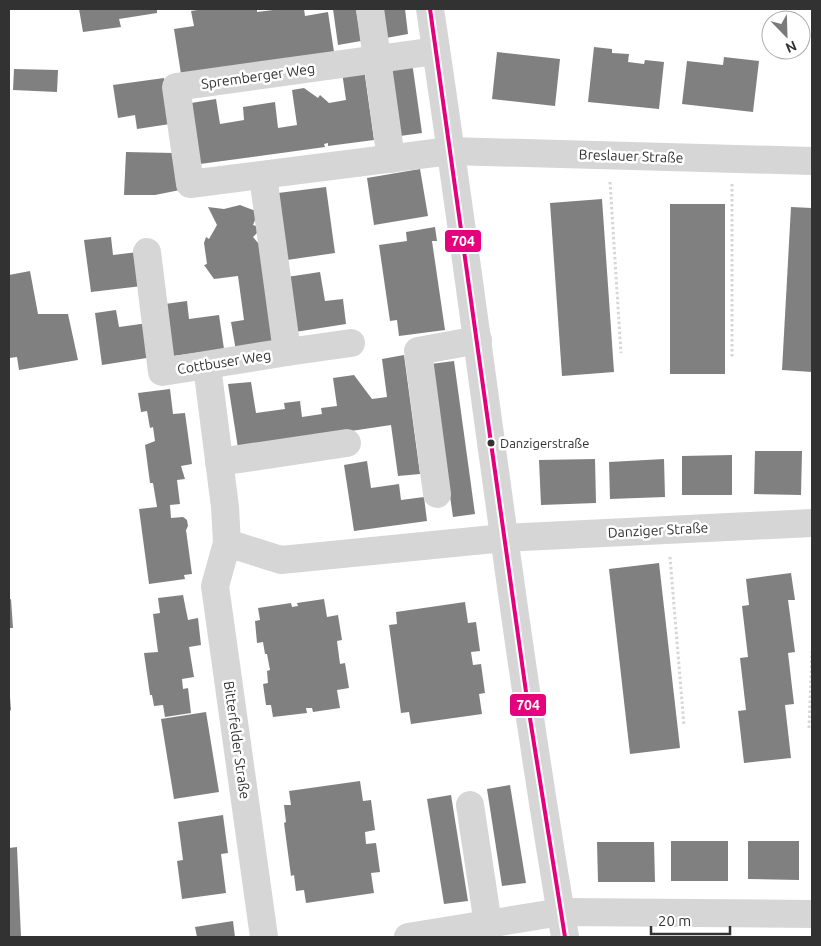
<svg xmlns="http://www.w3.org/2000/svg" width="821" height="946" viewBox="0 0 821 946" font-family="Ubuntu,sans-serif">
<rect width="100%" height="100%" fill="#fff"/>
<g fill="#808080">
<path d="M79 9H157V13L119 19 121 27 83 32Z"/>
<path d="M204 9H257V12L281 9H304L305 16 328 12 334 52 181 74 174 29 194 26 191 11Z"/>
<path d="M333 9H356L361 41 338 45Z"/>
<path d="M382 9H405L408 34 386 38Z"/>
<path d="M594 47 612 49V53L629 54 628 62 644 64 645 60 664 62 659 109 588 102Z"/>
<path d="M497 52 560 59 555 106 492 99Z"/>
<path d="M724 57 759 61 753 112 682 104 687 61 723 65Z"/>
<path d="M412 62 422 133 400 136 390 65Z"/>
<path d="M14 69 58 70 57 92 13 90Z"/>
<path d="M364 69 374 140 328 146V143L324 144 325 147 200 164 191 103 216 99 220 124 244 120 243 107 275 102 278 128 297 125 292 90 304 88 318 98 320 95 329 103 346 100 342 72Z"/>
<path d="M164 78 170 124 137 129 135 115 118 118 113 85Z"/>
<path d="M126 152 174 153 180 190 155 195H124Z"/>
<path d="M420 169 428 216 374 225 367 178Z"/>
<path d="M326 187 335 253 287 260 278 193Z"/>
<path d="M602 199 614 372 562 376 550 203Z"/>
<rect x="670" y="204" width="55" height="170"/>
<path d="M240 205 253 210H259L253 225 262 228 253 237 259 244 277 345 236 351 231 322 244 320 238 276 214 279 204 265 207 264 204 243 206 237 209 239 217 225 208 207 224 209Z"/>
<path d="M791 207 812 208V372L782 370Z"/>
<path d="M435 227 437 241H432L445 330 399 336 397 320 390 321 379 245 407 241 406 232Z"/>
<path d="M111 237 113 255 138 252 142 286 91 292 84 240Z"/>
<path d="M30 271 38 314H68L78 360 19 370 17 357 9 358V275Z"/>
<path d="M320 272 325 301 343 299 346 324 295 332 287 277Z"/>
<path d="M187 301 189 319 219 315 224 349 173 356 165 304Z"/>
<path d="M116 310 119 327 148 323 153 357 102 365 95 313Z"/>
<path d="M404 355 420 474 398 476 391 425 238 448 228 384 251 382 256 413 285 409 284 403 300 401 302 417 322 414 321 408 337 406 333 378 354 375 372 399 387 397 382 359Z"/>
<path d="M454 361 475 514 453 517 431 364Z"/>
<path d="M170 389 173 414 185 413 192 464 181 466 185 479 177 480 180 504 170 505 171 518 183 517 187 520 188 526 186 530 192 574 184 575 185 579 149 584 139 509 157 507 153 483H150L145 445 155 441 153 427 150 428 147 411 141 412 138 393Z"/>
<path d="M755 451H802L801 495 754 494Z"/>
<path d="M732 455V495H682V456Z"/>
<path d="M595 459 596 503 541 505 539 460Z"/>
<path d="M664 459 665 497 610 499 609 462Z"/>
<path d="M367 461 371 488 399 484 401 500 424 497 427 521 354 531 344 465Z"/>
<path d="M659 563 680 748 630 754 609 569Z"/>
<path d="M791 573 795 600H788L795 652 788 653 794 704 785 705 791 758 744 763 738 711 746 710 740 658 748 657 742 606 749 605 746 579Z"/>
<path d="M183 595 188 620 198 618 201 645 189 647 194 677 182 679 183 689 188 688 191 713 165 717 163 705 154 706 152 695H150L144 653 158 652 153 614 160 613 158 598Z"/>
<path d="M11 599 13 628H9V600Z"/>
<path d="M324 599 327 617 338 615 342 640 337 641 340 664 345 663 349 688 337 690 340 708 313 712 312 708H306L307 713 273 717 271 705H266L263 684 268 683 267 671 270 670 267 654H265L263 642 257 643 255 621 260 620 258 608 291 603 292 607 298 606 297 603Z"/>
<path d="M465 602 468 623 476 622 480 651 471 652 473 665 481 664 485 693 479 694 482 714 411 724 409 712 401 713 389 625 397 624 396 612Z"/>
<path d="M9 697H10L11 710 9 711Z"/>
<path d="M206 712 219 792 174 799 161 719Z"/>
<path d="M360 781 363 801 371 800 375 830 365 832 366 844 376 843 380 872 371 873 374 893 306 903 304 890 296 891 294 875 291 876 284 823 286 822 284 805H291L289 791Z"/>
<path d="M510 785 526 883 502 886 487 789Z"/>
<path d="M451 795 468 901 444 904 427 799Z"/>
<path d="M223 815 228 853 221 854 226 893 182 899 177 861 183 860 178 822Z"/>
<rect x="671" y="841" width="57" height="40"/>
<path d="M748 841H799V880L748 879Z"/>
<path d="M597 842H654L655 882H598Z"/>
<path d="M17 847 21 937H9V848Z"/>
<path d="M233 921 235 937H197L195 927Z"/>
</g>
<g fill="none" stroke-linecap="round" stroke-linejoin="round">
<g stroke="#d6d6d6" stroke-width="3" stroke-dasharray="2.5 2.5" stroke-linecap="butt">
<path d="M610 182 621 353"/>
<path d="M732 184V358"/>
<path d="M670 557 684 726"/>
<path d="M809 728 812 651"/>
</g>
<g stroke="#d6d6d6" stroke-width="28">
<path d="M370 9 391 159"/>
<path d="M430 9C477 318 512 629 565 937"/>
<path d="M436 51 176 87 190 184 450 151 812 161"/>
<path d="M147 252 162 372 287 352 263 176"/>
<path d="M287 352 351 343"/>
<path d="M207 366 225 507 227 543"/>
<path d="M219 462 347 443"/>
<path d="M437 494 418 351 478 340"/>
<path d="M470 805 488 924"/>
<path d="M264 937 215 586 227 543 281 560 504 538 812 523"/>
<path d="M408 937 561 912 812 914"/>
</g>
<defs>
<path id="bus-1" d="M430 9 528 706 565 937"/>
</defs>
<use href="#bus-1" stroke="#fff" stroke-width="8"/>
<use href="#bus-1" stroke="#e5007d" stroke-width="4"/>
</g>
<circle fill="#323232" stroke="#fff" stroke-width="2" cx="491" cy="443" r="4.5"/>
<g text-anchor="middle" stroke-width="5" stroke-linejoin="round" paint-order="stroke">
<g font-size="13" fill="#323232" stroke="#fff" text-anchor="start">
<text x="500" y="448">Danzigerstraße</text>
</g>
<g font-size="14" fill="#323232" stroke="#fff">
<text transform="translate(258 76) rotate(-8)" y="5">Spremberger Weg</text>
<text transform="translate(631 156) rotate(2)" y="5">Breslauer Straße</text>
<text transform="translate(224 362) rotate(-9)" y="5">Cottbuser Weg</text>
<text transform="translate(658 530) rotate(-3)" y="5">Danziger Straße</text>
<text transform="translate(237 740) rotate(82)" y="5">Bitterfelder Straße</text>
</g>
</g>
<g stroke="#fff" stroke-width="2">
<rect x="444" y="229" width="38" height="24" rx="5" fill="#e5007d"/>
<rect x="509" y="693" width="38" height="24" rx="5" fill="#e5007d"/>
</g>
<g font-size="14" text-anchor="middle" font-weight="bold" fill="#fff">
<text x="463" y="246">704</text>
<text x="528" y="710">704</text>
</g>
<rect width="821" height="946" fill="none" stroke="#323232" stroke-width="20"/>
<g transform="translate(786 35) rotate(157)"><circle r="24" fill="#ffffff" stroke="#adadad"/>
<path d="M0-4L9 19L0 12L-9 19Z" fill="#7a7a7a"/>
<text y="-8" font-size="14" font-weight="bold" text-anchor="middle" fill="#323232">N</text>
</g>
<path d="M651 926v8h79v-8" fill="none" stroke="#323232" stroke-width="2.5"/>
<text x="658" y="926" font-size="15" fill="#323232" stroke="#ffffff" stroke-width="4" paint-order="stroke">20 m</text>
</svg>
